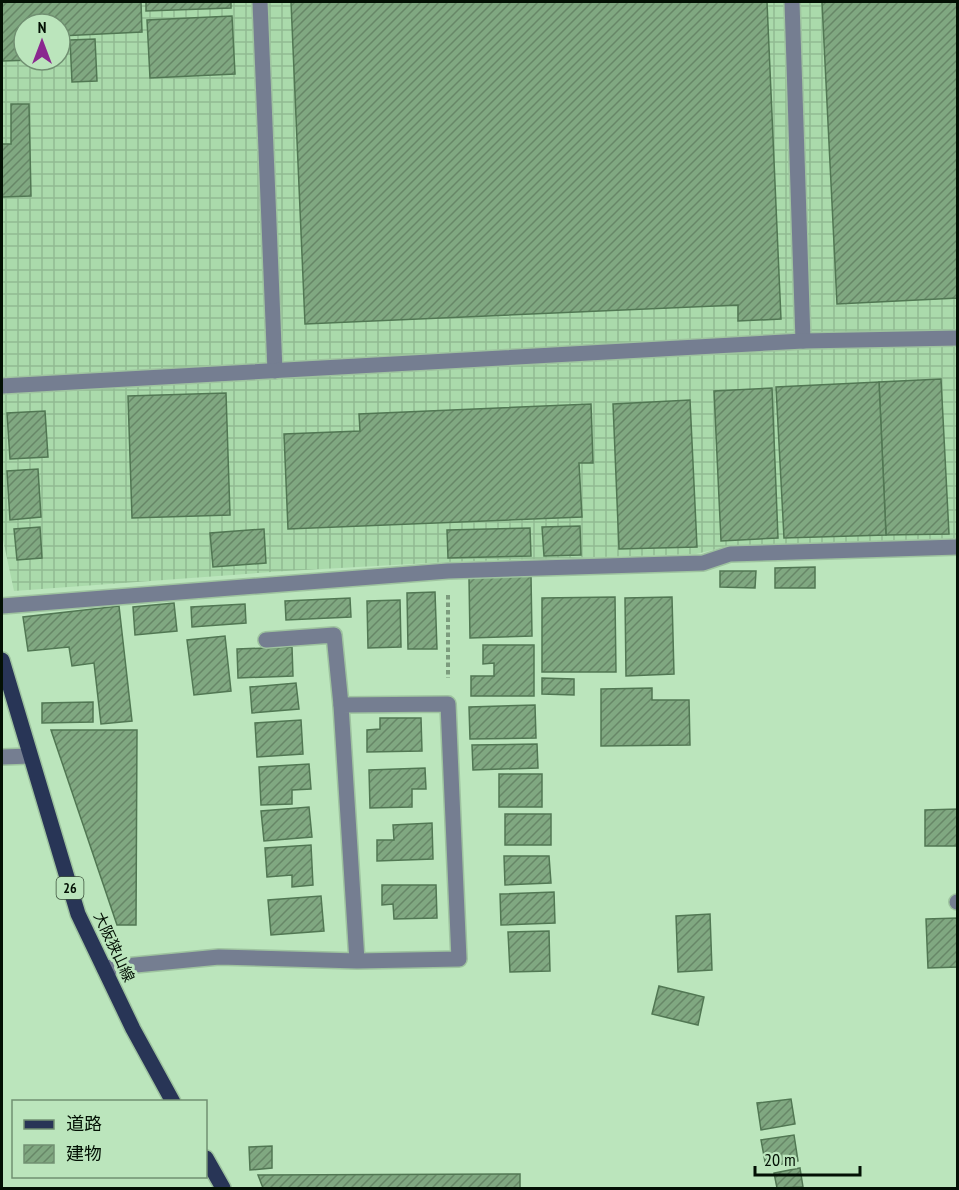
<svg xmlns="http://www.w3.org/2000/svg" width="959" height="1190" viewBox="0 0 959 1190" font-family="'PT Sans Narrow','Noto Sans JP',sans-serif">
<defs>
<pattern id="industrial-grid" width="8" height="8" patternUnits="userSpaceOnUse" patternTransform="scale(1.5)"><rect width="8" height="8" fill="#aadaab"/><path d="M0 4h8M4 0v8" fill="none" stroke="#91ba92"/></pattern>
<pattern id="building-hatch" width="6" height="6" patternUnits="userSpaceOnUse" patternTransform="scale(1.5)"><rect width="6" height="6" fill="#80a881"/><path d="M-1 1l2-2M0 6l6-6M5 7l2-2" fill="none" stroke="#678767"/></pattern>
</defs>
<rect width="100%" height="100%" fill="#bbe5bc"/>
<path fill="url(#industrial-grid)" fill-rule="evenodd" d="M2 2H957V538L725 547 696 554 448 562 286 571 14 591 2 535ZM24 24H60V60H24Z"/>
<g fill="url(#building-hatch)" stroke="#517753" stroke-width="1.5">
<path d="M2 2H141L142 32 60 36V24H24V60H34L2 61Z"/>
<path d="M146 2H231V8L146 11Z"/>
<path d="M291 2H767L781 319 738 321V305L305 324Z"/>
<path d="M822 2H958V298L837 304Z"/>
<path d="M232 16 235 74 150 78 147 20Z"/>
<path d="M95 39 97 81 72 82 70 40Z"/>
<path d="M11 104H29L31 196 2 197V144H11Z"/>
<path d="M941 379 949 534 886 535 879 382Z"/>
<path d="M879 382 886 535 784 538 776 387Z"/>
<path d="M772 388 778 538 721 541 714 391Z"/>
<path d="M226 393 230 515 132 518 128 396Z"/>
<path d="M690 400 697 547 619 549 613 404Z"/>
<path d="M591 404 593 463H579L582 517 288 529 284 434 360 431 359 414Z"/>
<path d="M45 411 48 457 10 459 7 413Z"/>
<path d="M38 469 41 517 10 520 7 471Z"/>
<path d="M580 526 581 555 544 556 542 527Z"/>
<path d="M40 527 42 558 17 560 14 529Z"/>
<path d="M530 528 531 556 448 558 447 530Z"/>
<path d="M264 529 266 563 213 567 210 533Z"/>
<path d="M815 567V588H775V568Z"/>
<path d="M720 571H756L755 588 720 587Z"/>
<path d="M531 576 532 636 470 638 469 578Z"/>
<path d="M435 592 437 649H408L407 593Z"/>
<path d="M615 597 616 672H542V598Z"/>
<path d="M672 597 674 674 626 676 625 598Z"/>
<path d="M350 598 351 617 286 620 285 601Z"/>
<path d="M400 600 401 647 368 648 367 601Z"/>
<path d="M174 603 177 631 135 635 133 607Z"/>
<path d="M245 604 246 623 192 627 191 607Z"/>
<path d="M119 606 132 721 101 724 94 663 72 666 69 647 28 651 23 617Z"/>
<path d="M225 636 231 691 194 695 187 640Z"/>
<path d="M483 645H534V696H471V676H494V663L483 664Z"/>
<path d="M292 647 293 676 238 678 237 649Z"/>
<path d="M542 678 574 679V695L542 694Z"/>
<path d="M296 683 299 709 252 713 250 687Z"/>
<path d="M652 688V700H689L690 745 601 746V689Z"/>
<path d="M93 702V722L42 723V703Z"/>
<path d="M535 705 536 738 470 739 469 707Z"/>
<path d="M380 718H421L422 751 367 752V730L380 729Z"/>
<path d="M301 720 303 754 257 757 255 723Z"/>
<path d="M51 730H137L136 925H117Z"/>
<path d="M537 744 538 768 473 770 472 745Z"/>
<path d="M309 764 311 789 292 790V804L261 805 259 767Z"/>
<path d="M425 768 426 789H412V807L370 808 369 770Z"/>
<rect x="499" y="774" width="43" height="33"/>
<path d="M309 807 312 837 264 841 261 811Z"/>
<path d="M958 809V846H925V810Z"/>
<rect x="505" y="814" width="46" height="31"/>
<path d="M432 823 433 859 377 861V840H394L393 825Z"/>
<path d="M311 845 313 885 292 887V875L267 877 265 848Z"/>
<path d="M504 856H549L551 883 505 885Z"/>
<path d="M382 885H436L437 918 394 919 393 904 382 905Z"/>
<path d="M554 892 555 923 501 925 500 894Z"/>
<path d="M321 896 324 931 271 935 268 900Z"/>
<path d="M710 914 712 970 678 972 676 916Z"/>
<path d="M958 918V967L928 968 926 919Z"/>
<path d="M549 931 550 971 510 972 508 932Z"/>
<path d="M659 986 704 997 698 1025 652 1014Z"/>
<path d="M791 1099 795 1124 761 1130 757 1103Z"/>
<path d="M794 1135 798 1161 766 1167 761 1140Z"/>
<path d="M272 1146V1168L250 1170 249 1147Z"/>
<path d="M800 1168 803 1187 777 1188 774 1173Z"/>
<path d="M520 1174V1188H263L258 1175Z"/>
</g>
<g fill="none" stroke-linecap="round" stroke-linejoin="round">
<defs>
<g id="service">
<path d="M260 2 275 371"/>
<path d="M792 2 803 341"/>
<path d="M2 386 803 341 958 338"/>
<path d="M2 606 448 571 703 563 730 554 958 547"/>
<path d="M2 757 30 756"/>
</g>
<g id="minor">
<path d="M266 640 334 635 341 705"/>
<path d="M957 902H958"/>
<path d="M104 968 219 957 357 961 459 959 448 704 341 705 357 961"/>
</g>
<g id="primary">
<path d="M2 660 78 914 133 1029 173 1102"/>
<path d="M206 1158 223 1188"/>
</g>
</defs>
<use href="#service" stroke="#9ec39f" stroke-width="18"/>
<use href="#minor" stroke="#9ec39f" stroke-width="18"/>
<use href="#primary" stroke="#9ec39f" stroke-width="18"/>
<path stroke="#7c9c7d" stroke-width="4" stroke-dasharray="4.5 3" stroke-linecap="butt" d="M448 595V678"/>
<use href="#service" stroke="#757e91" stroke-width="15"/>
<use href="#minor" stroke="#757e91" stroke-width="15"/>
<use href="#primary" stroke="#283556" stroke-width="15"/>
</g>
<g text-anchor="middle" stroke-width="6" stroke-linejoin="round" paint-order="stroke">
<rect fill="#bbe5bc" stroke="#3a503b" stroke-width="1.5" x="56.5" y="877" width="27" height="22" rx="4.5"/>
<g font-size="14" font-weight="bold" fill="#031004">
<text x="70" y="893">26</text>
</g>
<g font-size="15" fill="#031004" stroke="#bbe5bc">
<text transform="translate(114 947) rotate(65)" y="5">大阪狭山線</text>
</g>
</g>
<rect width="959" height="1190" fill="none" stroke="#031004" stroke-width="6"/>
<rect x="12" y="1100" width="195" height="78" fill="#bbe5bc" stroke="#719072" stroke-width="1.5"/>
<rect x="24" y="1120" width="30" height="9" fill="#283556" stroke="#719072" stroke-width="1.5"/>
<text x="66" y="1130" font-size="18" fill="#031004">道路</text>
<rect x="24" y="1145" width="30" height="18" fill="url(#building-hatch)" stroke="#719072" stroke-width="1.5"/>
<text x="66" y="1160" font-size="18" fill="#031004">建物</text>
<g transform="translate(42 42)"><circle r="28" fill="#bbe5bc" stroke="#719072" stroke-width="1.5"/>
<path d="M0-4.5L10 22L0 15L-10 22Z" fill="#8a278f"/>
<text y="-9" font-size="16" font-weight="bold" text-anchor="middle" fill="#031004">N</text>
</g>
<path d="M755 1166v9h105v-9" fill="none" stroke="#031004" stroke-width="3"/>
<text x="764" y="1166" font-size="18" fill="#031004" stroke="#bbe5bc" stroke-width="4.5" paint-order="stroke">20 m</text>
</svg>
